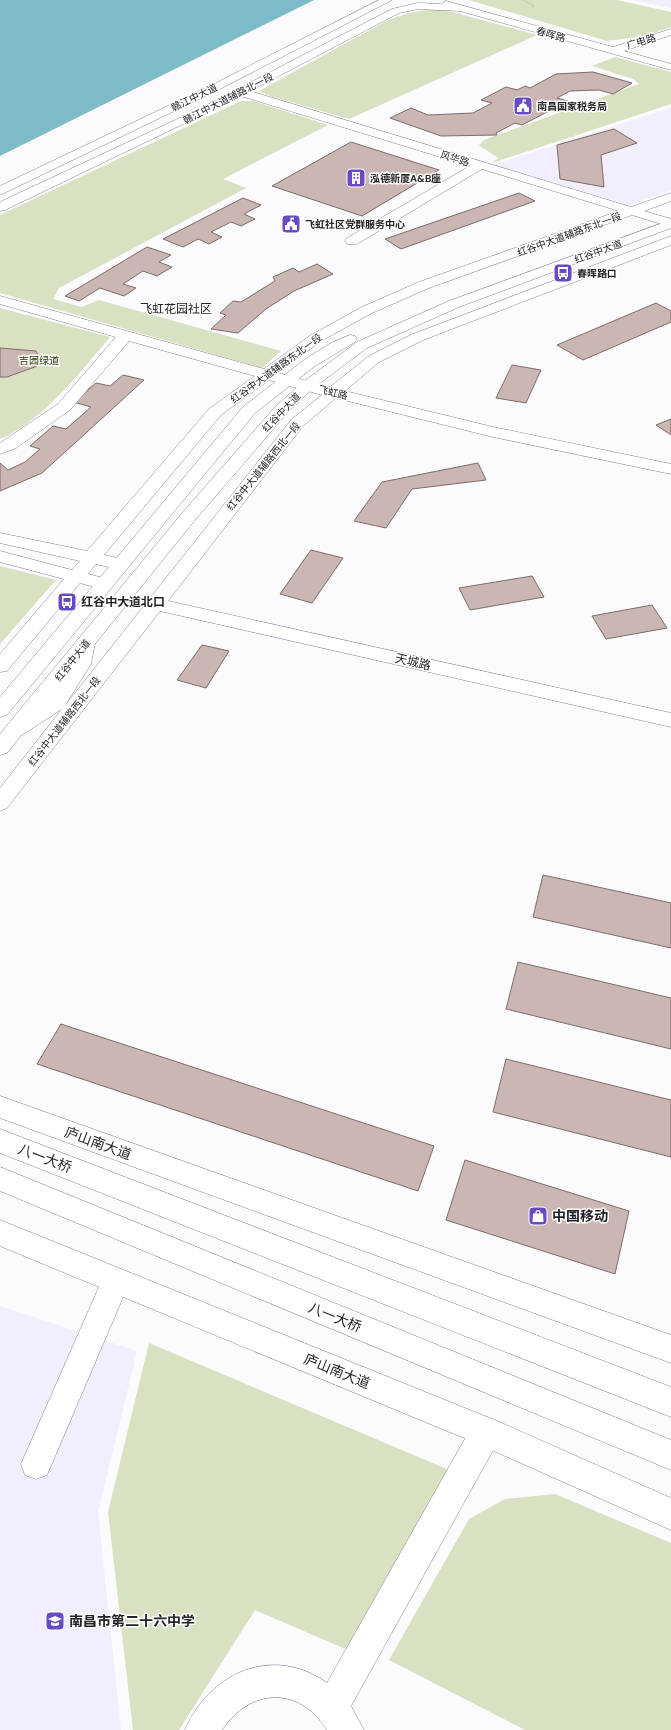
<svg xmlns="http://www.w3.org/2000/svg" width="671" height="1730" viewBox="0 0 671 1730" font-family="'DM Sans','Noto Sans SC',sans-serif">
<rect width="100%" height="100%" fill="#fbfafd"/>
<g fill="#f3eefd">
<path d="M632 0H671V8Z"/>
<path d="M671 108V190L630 205 492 165Z"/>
<path d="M0 1306 137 1351 98 1512 121 1730H0Z"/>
</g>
<g fill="#d8e1c1">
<path d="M469 0H617L671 12V27L645 36 607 41Z"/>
<path d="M432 9 445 10 537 35 349 119 270 96 259 91 388 20 409 13Z"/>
<path d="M615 57 671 72V104L492 163 498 158 479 145 484 140 639 84 633 79 592 66Z"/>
<path d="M241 101H253L328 125 223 179 246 188 59 288 53 299 82 307 99 300 281 351 262 368 0 293V215Z"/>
<path d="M0 308 110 337C81 371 42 422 0 439Z"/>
<path d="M0 566 56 580 0 644Z"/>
<path d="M149 1343 449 1470 350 1651 255 1610 179 1730H133L108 1512Z"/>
<path d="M555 1494 671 1543V1730H525L389 1660 469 1519 505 1499Z"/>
</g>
<path fill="#7ebbc8" d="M0 0H314L0 156Z"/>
<g fill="#cab6b2" stroke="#7e6c68">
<path d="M593 72 632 83 613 94 599 90 570 91 557 98 568 101 522 125 515 123 496 133 497 135 441 136 390 118 411 108 428 115 473 113 492 103 481 100 506 87 517 90 525 86 530 88 556 74Z"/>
<path d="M614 129 637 143 601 155 604 187 560 179 557 145Z"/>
<path d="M351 142 439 170 362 216 272 186Z"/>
<path d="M519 193 535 201 401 249 385 239Z"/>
<path d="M243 198 261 205 244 214 255 219 241 226 231 222 211 232 222 237 209 244 198 239 183 247 163 239Z"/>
<path d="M147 247 171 255 159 262 172 267 157 276 143 271 123 284 136 288 124 296 100 288 79 301 65 296Z"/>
<path d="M317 264 333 274 294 291 266 309 238 333 211 329 226 315 220 313 233 301 241 302 275 281 273 277 293 268 299 272Z"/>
<path d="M656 303 671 311V322L583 360 557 345Z"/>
<path d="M0 348 36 351 43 364 7 377H0Z"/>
<path d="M512 365 541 370 526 403 496 398Z"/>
<path d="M123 375 144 380 42 473 0 491V463L8 470 25 462 40 449 30 446 53 426 66 429 91 407 74 402 96 383 110 386Z"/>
<path d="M671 419V435L656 425Z"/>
<path d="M478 463 486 480 412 489 386 528 354 521 382 482Z"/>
<path d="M311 550 343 558 312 603 280 594Z"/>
<path d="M532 576 544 597 470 610 459 588Z"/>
<path d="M652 605 667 628 606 639 592 616Z"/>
<path d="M202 645 229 651 206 688 177 680Z"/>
<path d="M543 875 671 903V948L533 917Z"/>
<path d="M518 962 671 998V1049L506 1009Z"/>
<path d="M61 1024 434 1146 418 1191 37 1064Z"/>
<path d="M506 1059 671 1100V1157L493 1112Z"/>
<path d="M465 1160 629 1211 615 1274 446 1220Z"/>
</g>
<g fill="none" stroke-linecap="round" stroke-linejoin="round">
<defs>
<g id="minor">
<path d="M446 1 613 47 671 29V35L624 51 671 64V70L460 11 418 9 399 13 250 91 631 207 671 193V201L644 211 671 219V227L632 215 429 288 372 313 321 341 278 373 330 387 369 356 413 334 671 236V245L423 340 379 362 345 391 493 427 671 464V474L493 437 336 398 303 426 168 601 671 713V727L160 611 7 808 0 811V788L62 709 22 735 15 737 8 735 5 730 8 725 49 699 71 664 79 639 86 637 93 639 95 643 91 664 64 707 291 420 322 395 269 380 221 415 104 555 127 560 130 564 127 568 121 570 96 564 88 574 111 580 114 584 111 588 105 590 80 583 7 671 0 672V654L64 579 0 562V551L72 570 80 561 0 543V533L87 551 209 409 255 376 129 341 70 410 16 448 0 454V443L58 404 116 337 0 304V296L264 369 311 335 362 307 419 282 619 211 482 169 357 244H347L345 241 347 238 470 166 241 96 5 210 0 211V202L201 108 392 9 418 3 441 4Z"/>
<path d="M116 1268 126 1271 130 1281 47 1475 36 1479 25 1475 21 1464 106 1271Z"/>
<path d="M486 1417 497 1421 501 1432 497 1443 351 1706 364 1730H327C299 1685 250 1688 222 1730H185C209 1673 273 1644 327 1683L475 1421Z"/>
</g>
<g id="major">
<path d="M379 0H392L220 89 0 195V186L212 85Z"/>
<path d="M671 220V228L459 307 367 348 312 389 288 412 195 520 7 753 0 755V734L183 512 276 406 302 383 357 342 449 301Z"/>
<path d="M350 335 355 336 357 339 355 342 315 366 255 413 7 715 0 717V697L243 407 304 360 331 343Z"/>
<path d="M0 1096 671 1335V1363L0 1118Z"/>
<path d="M0 1220 497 1421 671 1498V1530L476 1443 0 1246Z"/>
</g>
<g id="highway">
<path d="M0 1129 671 1387V1417L0 1153Z"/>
<path d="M0 1167 671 1440V1470L0 1191Z"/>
</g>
</defs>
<use href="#minor" stroke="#858090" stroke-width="1"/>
<use href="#major" stroke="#858090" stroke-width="1"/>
<use href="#highway" stroke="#858090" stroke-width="1"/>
<path stroke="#9f9da2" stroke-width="1.5" stroke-dasharray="0.5 1.5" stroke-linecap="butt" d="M524 0 534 6 531 9"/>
<use href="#minor" fill="#fff" fill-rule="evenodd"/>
<use href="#major" fill="#fff" fill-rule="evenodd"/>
<use href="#highway" fill="#fff" fill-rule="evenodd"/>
</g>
<defs>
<symbol id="civic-square" viewBox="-11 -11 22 22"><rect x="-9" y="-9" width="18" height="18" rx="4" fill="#684bc4" stroke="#fff"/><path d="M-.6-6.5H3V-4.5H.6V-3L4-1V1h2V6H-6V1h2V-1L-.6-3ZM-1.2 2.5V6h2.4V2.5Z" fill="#fff"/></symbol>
<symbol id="building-square" viewBox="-11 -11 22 22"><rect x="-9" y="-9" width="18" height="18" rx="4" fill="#684bc4" stroke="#fff"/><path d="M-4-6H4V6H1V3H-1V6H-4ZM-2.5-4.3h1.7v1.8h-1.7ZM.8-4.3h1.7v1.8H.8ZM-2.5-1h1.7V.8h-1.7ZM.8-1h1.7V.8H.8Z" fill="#fff"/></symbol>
<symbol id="bus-square" viewBox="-11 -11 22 22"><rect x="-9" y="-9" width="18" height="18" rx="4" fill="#684bc4" stroke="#fff"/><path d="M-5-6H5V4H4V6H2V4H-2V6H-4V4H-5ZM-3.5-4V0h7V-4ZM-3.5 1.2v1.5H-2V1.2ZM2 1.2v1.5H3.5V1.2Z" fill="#fff"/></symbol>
<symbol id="shop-square" viewBox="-11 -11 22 22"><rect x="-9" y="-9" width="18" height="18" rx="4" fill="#684bc4" stroke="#fff"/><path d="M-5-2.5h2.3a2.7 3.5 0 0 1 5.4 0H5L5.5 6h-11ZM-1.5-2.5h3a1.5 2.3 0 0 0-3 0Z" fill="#fff"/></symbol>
<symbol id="school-square" viewBox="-11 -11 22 22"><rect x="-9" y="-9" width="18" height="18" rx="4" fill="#684bc4" stroke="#fff"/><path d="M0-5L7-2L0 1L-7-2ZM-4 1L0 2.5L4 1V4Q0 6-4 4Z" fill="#fff"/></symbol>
</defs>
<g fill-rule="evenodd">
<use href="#civic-square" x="512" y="95" width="22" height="22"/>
<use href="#building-square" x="345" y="167" width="22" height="22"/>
<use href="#civic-square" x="280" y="213" width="22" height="22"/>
<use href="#bus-square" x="552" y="262" width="22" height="22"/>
<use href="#bus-square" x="56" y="591" width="22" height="22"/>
<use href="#shop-square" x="527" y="1205" width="22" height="22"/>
<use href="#school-square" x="44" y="1610" width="22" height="22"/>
</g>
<g text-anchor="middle" stroke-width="3" stroke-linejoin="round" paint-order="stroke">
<g font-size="10" fill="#252329" stroke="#fff">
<text transform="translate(551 34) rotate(16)" y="4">春晖路</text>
<text transform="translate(641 41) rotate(-16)" y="4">广电路</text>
<text transform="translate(194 97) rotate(-26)" y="4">赣江中大道</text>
<text transform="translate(228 98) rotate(-27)" y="4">赣江中大道辅路北一段</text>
<text transform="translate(455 158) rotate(17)" y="4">风华路</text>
<text transform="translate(569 234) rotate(-20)" y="4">红谷中大道辅路东北一段</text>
<text transform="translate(598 251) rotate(-20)" y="4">红谷中大道</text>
<text transform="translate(276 368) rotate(-36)" y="4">红谷中大道辅路东北一段</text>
<text transform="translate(333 392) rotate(14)" y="4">飞虹路</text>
<text transform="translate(281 412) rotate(-46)" y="4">红谷中大道</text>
<text transform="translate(263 466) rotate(-51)" y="4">红谷中大道辅路西北一段</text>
<text transform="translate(72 660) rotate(-51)" y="4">红谷中大道</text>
<text transform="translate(64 721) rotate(-52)" y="4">红谷中大道辅路西北一段</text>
</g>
<g font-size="10" font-weight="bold" fill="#252329" stroke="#fff" text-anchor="start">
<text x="537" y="110">南昌国家税务局</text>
<text x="370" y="182">泓德新厦A&amp;B座</text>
<text x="305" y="228">飞虹社区党群服务中心</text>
<text x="577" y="277">春晖路口</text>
</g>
<g font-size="10" fill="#2c3600" stroke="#fff">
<text x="39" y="364">吉园绿道</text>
</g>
<g font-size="12" fill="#252329" stroke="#fff">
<text x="176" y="313">飞虹花园社区</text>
</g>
<g font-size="12" font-weight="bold" fill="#252329" stroke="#fff" text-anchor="start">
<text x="81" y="606">红谷中大道北口</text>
</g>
<g font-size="12" fill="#252329" stroke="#fff">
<text transform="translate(413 662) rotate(13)" y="4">天城路</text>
</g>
<g font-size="14" fill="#252329" stroke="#fff">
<text transform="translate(98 1143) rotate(20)" y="5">庐山南大道</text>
<text transform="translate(45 1158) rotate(21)" y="5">八一大桥</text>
<text transform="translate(335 1317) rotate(22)" y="5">八一大桥</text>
<text transform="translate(337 1371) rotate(22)" y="5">庐山南大道</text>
</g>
<g font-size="14" font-weight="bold" fill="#252329" stroke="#fff" text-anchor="start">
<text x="552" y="1221">中国移动</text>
<text x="69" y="1626">南昌市第二十六中学</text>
</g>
</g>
</svg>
